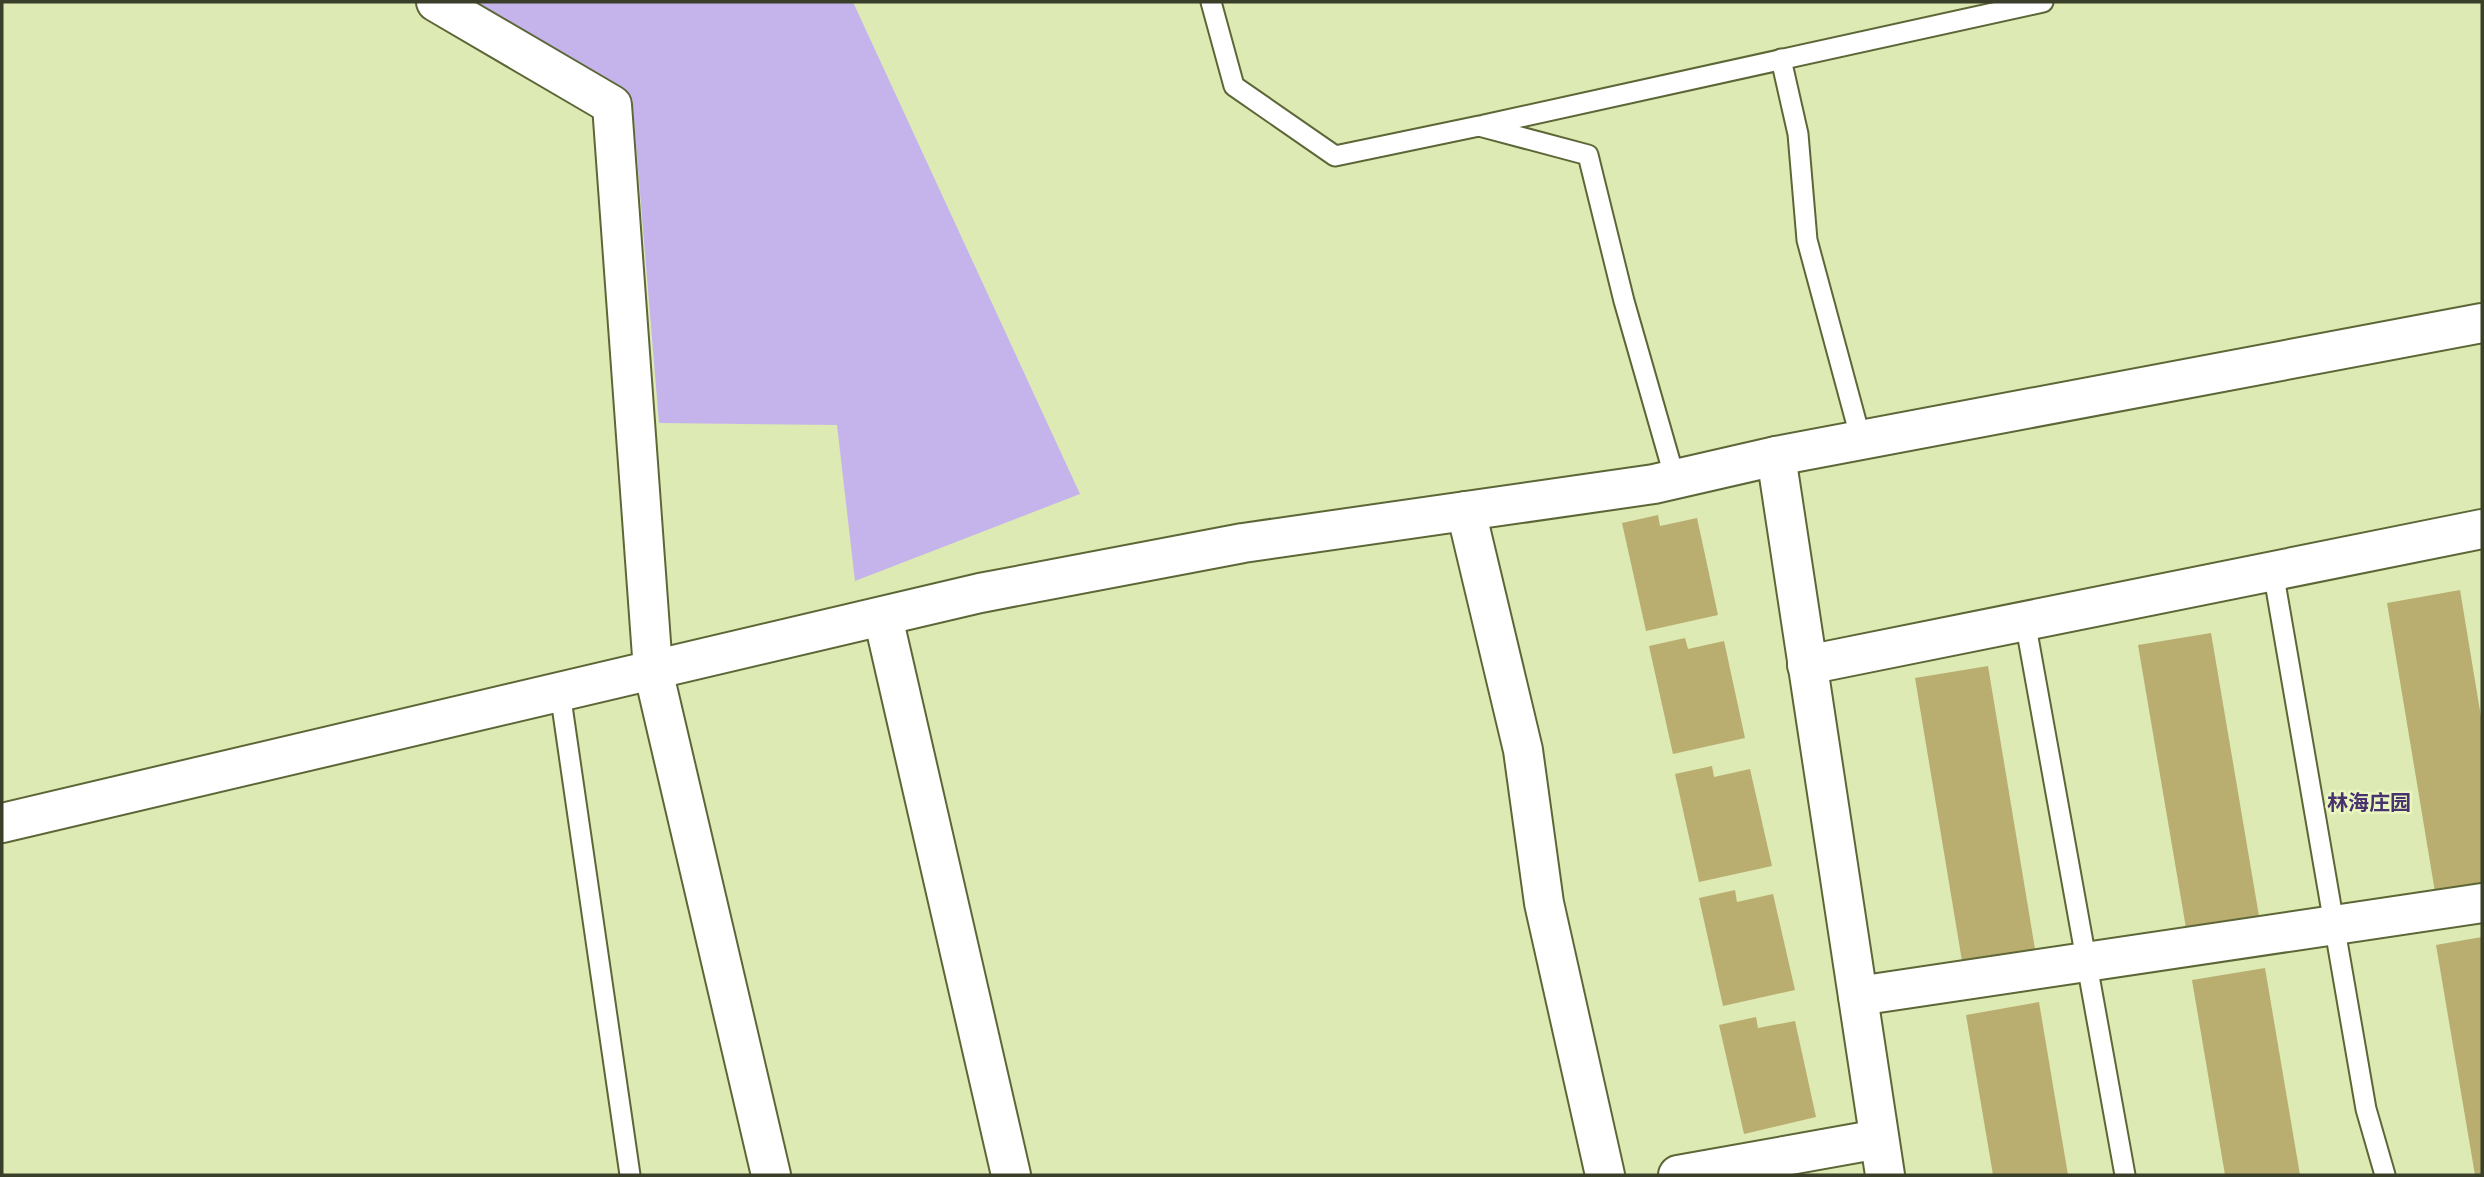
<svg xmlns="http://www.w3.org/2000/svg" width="2484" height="1177" viewBox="0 0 2484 1177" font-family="Montserrat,'Noto Sans SC',sans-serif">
<rect width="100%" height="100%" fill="#ddeab4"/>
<path fill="#c5b4ec" d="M456 2H853L1080 494 855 581 837 425 659 423 633 108Z"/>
<g fill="#b9ad70">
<path d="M1658 515 1660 526 1697 518 1718 615 1646 631 1622 523Z"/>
<path d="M2460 590 2482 723V884L2435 892 2387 603Z"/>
<path d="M2211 633 2260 922 2187 934 2138 645Z"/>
<path d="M1685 638 1688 649 1724 641 1745 738 1673 754 1649 646Z"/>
<path d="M1988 666 2036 955 1963 967 1915 678Z"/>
<path d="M1712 766 1714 777 1750 769 1772 866 1699 882 1675 774Z"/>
<path d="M1735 890 1737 902 1773 894 1795 990 1723 1006 1699 898Z"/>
<path d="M2482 937V1175H2475L2436 945Z"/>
<path d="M2265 968 2300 1175H2225L2192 980Z"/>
<path d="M2039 1002 2068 1175H1993L1966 1015Z"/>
<path d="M1756 1017 1758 1028 1795 1021 1816 1117 1744 1134 1719 1025Z"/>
</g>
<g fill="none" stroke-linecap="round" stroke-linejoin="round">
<defs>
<g id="lane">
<path d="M1211 2 1234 86 1335 156 1479 126 1588 155 1624 301 1675 479"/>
<path d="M1781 59 1798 134 1807 240 1861 440"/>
<path d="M1484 125 2043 2"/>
<path d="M2273 571 2366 1109 2385 1175"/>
<path d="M2025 621 2125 1175"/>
<path d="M560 692 630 1175"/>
</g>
<g id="street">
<path d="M436 2 612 105 653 670 771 1175"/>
<path d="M1466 511 1523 750 1544 903 1605 1175"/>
<path d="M883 617 1011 1175"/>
<path d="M1807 665 2482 529"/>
<path d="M2 823 980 593 1243 543 1654 484 1776 456 2482 323"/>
<path d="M1858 996 2482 903"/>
<path d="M1678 1175 1879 1139"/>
</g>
<path id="secondary" d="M1776 456 1885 1175"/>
</defs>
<use href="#lane" stroke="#5c6636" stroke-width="23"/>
<use href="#street" stroke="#5c6636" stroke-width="42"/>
<use href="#secondary" stroke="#5c6636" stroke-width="42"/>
<use href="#lane" stroke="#fff" stroke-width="19"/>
<use href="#street" stroke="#fff" stroke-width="38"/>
<use href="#secondary" stroke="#fff" stroke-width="38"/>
</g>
<g text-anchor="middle" stroke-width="5" stroke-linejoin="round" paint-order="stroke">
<g font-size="21" font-weight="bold" fill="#48336e" stroke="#ebf7c1">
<text x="2369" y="810">林海庄园</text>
</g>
</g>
<rect width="2484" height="1177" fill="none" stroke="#3a3f29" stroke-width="7"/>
</svg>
